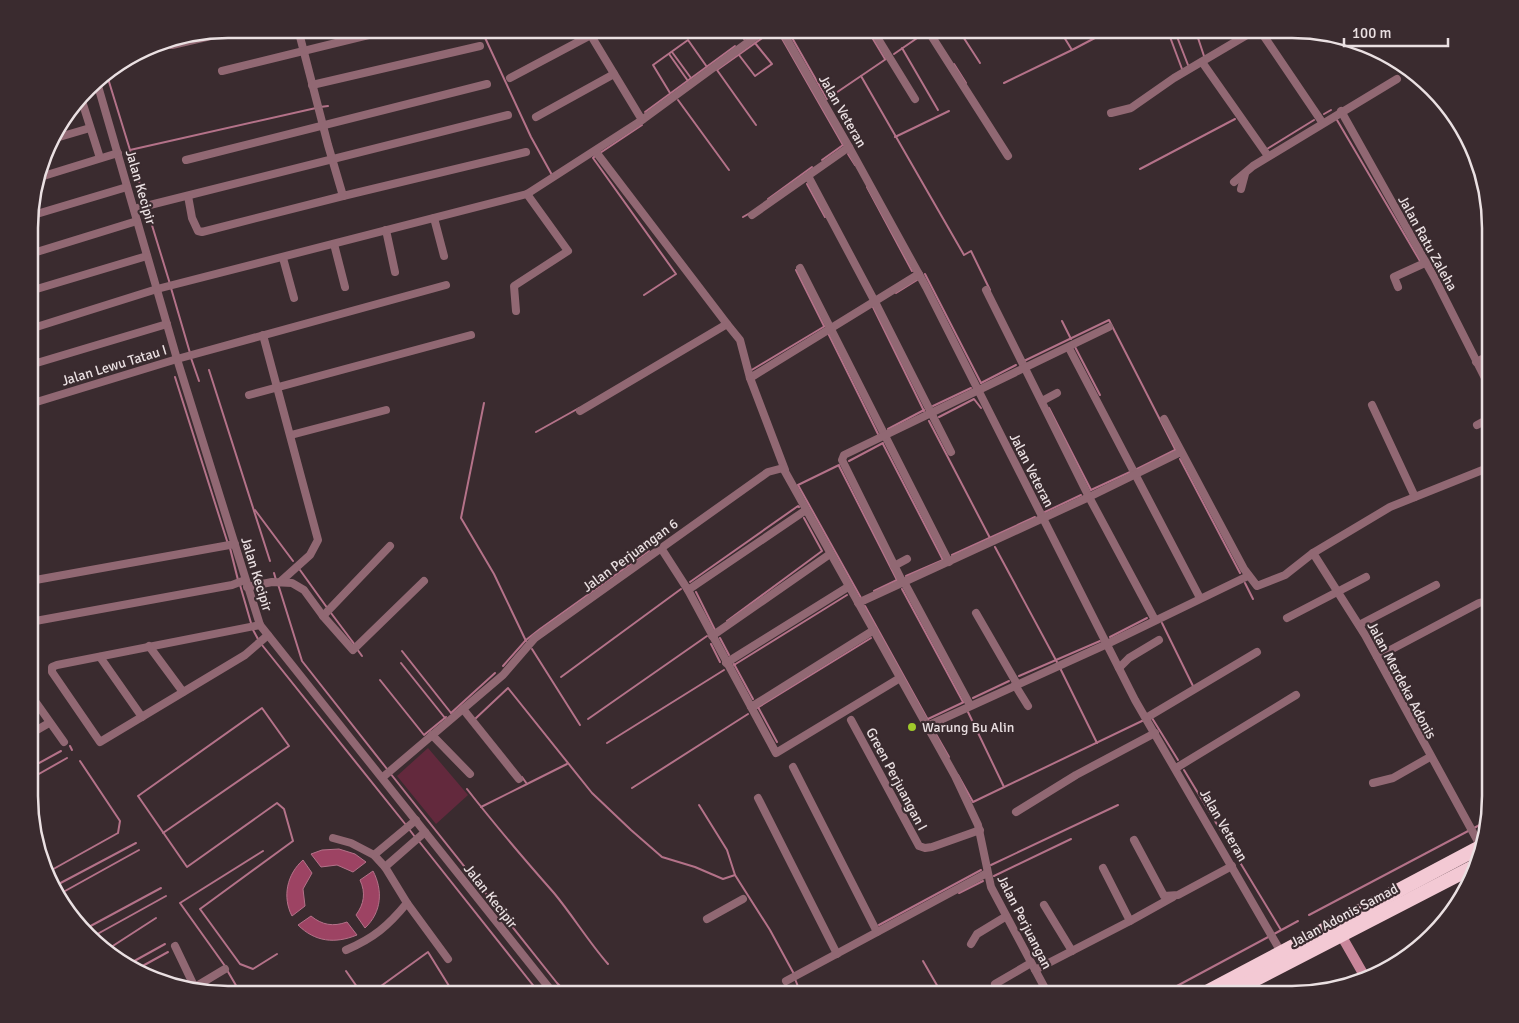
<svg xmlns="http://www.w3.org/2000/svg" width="1519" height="1023" viewBox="0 0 1519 1023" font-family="Signika,sans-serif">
<rect width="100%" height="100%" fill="#3a2b2f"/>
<path fill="#63293d" d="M428 748 468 795 436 824 397 776Z"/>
<g fill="#9d4363" stroke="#b47289">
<path d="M339 849 355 854 366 862 353 872 337 865 321 867 311 854 322 850Z"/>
<path d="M303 860 312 873 303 889 305 906 292 916C282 897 287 874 303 860Z"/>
<path d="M373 871C383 890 382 912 365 928L356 915C364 904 366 893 360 880Z"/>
<path d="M311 916C322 925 333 927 347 922L357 935C335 944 315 942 298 925Z"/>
</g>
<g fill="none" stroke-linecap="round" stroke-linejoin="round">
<g stroke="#b47289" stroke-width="2">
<path d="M481 29 531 137 552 175"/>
<path d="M787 29 827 99 886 59"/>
<path d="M867 29 885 59"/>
<path d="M958 29 980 63"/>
<path d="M1059 29 1072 50 1112 29"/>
<path d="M1167 29 1182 69"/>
<path d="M1174 29 1188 65"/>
<path d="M1195 29 1204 56"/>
<path d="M780 35 843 145"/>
<path d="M744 39 756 30"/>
<path d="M902 48 938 110"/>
<path d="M672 52 691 78"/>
<path d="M669 54 688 81"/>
<path d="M894 54 923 34"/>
<path d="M739 55 755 76 772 64 755 43"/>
<path d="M954 64 966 83"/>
<path d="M106 72 130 150"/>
<path d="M861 76 964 255 971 251 990 290"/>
<path d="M1004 83 1072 50"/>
<path d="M670 93 653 65 688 40 707 67"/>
<path d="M678 100 729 170"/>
<path d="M320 107 328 106"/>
<path d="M645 112 735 46"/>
<path d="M1324 114 1331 110"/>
<path d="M1337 120 1420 261"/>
<path d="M756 125 717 70 775 29"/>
<path d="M895 137 949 111"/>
<path d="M1267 149 1314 120"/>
<path d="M600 153 642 125"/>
<path d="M848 154 855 165"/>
<path d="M596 155 593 158 676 274 644 295"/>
<path d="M822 160 843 145"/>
<path d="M1140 169 1235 119"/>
<path d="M807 184 825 217"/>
<path d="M867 187 912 271"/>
<path d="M768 199 812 167"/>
<path d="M146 205 130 150 316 108"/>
<path d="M147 209 170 284"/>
<path d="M743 217 750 213"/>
<path d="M796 270 824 326"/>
<path d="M925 274 981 383"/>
<path d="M171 288 190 353"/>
<path d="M896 293 917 280"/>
<path d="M873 307 924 411"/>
<path d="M1062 321 1071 339"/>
<path d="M828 333 878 434"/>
<path d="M1074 345 1100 395"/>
<path d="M191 358 199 381"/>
<path d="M1024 361 1109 320 1176 451"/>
<path d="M209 370 270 561"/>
<path d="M750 371 825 326"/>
<path d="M175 377 228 544"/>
<path d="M981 383 1016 365"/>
<path d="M484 403 461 518 494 574 526 641"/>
<path d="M933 406 971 388"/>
<path d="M1049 408 1091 490"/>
<path d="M939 417 974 399 981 408"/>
<path d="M929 421 990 538"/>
<path d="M888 429 924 410"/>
<path d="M536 432 579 408"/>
<path d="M883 444 943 560"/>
<path d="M1180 459 1240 573"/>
<path d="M849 461 883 443"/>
<path d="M839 465 798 485 861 598"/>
<path d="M839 466 897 580"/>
<path d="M1135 470 1175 450"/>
<path d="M1091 490 1130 472"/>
<path d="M255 510 293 561"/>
<path d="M1045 512 1081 495"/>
<path d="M995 547 1058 664"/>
<path d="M230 548 238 580"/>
<path d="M952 555 1035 517"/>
<path d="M300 570 328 609"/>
<path d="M274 573 276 580"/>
<path d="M906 576 943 560"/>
<path d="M690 582 798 506 799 507"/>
<path d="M1245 583 1253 599"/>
<path d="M278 584 302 661 387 769"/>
<path d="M240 585 251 623"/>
<path d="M902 589 963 702"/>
<path d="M874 591 897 580"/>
<path d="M696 592 715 630"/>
<path d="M865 606 928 720"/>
<path d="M331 613 355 645"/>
<path d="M727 621 822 551 804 518"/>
<path d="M1162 623 1193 686"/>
<path d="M252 628 259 641"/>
<path d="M1110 637 1147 618"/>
<path d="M720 638 729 655"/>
<path d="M711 644 720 662"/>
<path d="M262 645 406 825"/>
<path d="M357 649 362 656"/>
<path d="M532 649 580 725"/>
<path d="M402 651 451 713"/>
<path d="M401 663 445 718"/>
<path d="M734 664 753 699"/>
<path d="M734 665 847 595"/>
<path d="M503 666 526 640 540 629 649 551"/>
<path d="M1060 668 1097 743"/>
<path d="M1019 676 1100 641"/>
<path d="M561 677 681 589"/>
<path d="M380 680 424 735 446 717"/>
<path d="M973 698 1009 681"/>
<path d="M758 707 777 742"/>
<path d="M757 708 871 638"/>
<path d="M968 712 1004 787"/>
<path d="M451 713 495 673"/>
<path d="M1152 718 1178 760"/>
<path d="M475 719 508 688 592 793 631 830 662 857 695 867 723 879 735 875 770 930 794 974"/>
<path d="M588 719 707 636"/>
<path d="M928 719 964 702"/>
<path d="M933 729 949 757"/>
<path d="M607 743 724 670"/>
<path d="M70 746 72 750"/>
<path d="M30 768 61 751"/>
<path d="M1184 770 1281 930"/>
<path d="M390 773 557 983 568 994"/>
<path d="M958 775 973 802 1144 720"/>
<path d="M30 779 67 758"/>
<path d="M527 784 567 764"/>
<path d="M632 788 748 714"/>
<path d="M467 789C495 825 524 859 554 893 573 916 588 941 608 964"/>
<path d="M699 805 727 850 735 875"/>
<path d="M481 807 527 784 522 777"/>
<path d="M1474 828 1487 821"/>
<path d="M409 829 415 837"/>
<path d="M163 833 289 746 262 708 138 796 187 867 277 803 284 809 293 841 200 909 240 964 253 969 277 954"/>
<path d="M418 840 540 994"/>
<path d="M991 865 1118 805"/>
<path d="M48 872 118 833 120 821 80 761"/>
<path d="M994 876 1071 839"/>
<path d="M53 887 136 843"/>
<path d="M959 893 983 881"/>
<path d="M56 896 139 850"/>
<path d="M1309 915 1470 830"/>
<path d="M879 925 981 870"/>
<path d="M85 929 161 888"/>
<path d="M1274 934 1298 921"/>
<path d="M92 937 166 896"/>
<path d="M105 951 156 918"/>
<path d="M923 961 942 994"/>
<path d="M127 965 165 944"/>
<path d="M225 966 180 903 263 851"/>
<path d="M137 969 168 952"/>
<path d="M227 970 241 994"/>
<path d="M346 971 362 994"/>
<path d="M795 979 801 994"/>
<path d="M370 994 428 952 454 994"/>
<path d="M1162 994 1270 936"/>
</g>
<g stroke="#916873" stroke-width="8">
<path d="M298 29 328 145 343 196 526 152"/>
<path d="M781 29 849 147 926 287 1135 700 1281 952"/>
<path d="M872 29 915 99"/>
<path d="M927 29 1008 156"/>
<path d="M1259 29 1322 122"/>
<path d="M493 34 503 29"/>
<path d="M172 45 241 29"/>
<path d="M1202 62 1268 156"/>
<path d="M222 71 393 29"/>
<path d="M510 78 591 35"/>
<path d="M96 79 177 359 260 625 554 994"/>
<path d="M312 85 480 46"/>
<path d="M81 98 100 158"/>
<path d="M1341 111 1434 277 1490 388"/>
<path d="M1111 113 1131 108 1174 78 1257 29"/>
<path d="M536 117 614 74"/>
<path d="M642 120 766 29"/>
<path d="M49 140 90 128"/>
<path d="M596 152 727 324"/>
<path d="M186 160 487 84"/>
<path d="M808 176 874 300 951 452"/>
<path d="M37 178 118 153"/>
<path d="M1234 182 1253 166 1397 79"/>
<path d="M1241 189 1245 174"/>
<path d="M188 196 192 218 198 231 202 232 343 196"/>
<path d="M134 209 508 115"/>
<path d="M752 215 849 147"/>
<path d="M30 216 127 187"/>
<path d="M434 218 444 256"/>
<path d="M386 230 395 272"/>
<path d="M334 244 345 287"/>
<path d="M30 254 137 221"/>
<path d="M283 258 294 298"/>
<path d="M800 268 949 562"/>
<path d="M1398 287 1394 277 1427 262"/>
<path d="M986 290 1089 497 1155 620"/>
<path d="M30 291 147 256"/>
<path d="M516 311 514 286 568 251 527 194"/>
<path d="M30 329 157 289 527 194 642 120 587 29"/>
<path d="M263 335 318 540 310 555 280 582"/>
<path d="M1069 348 1200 598"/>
<path d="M1476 362 1490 355"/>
<path d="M30 365 167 324"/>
<path d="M750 378 919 274"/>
<path d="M249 395 471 335"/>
<path d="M1042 401 1057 393"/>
<path d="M30 404 177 359 446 285"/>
<path d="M1372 405 1415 497"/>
<path d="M580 411 727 324 740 340 750 378 785 470"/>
<path d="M1164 419 1244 569 1257 586 1285 575 1313 553 1390 507 1490 467"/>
<path d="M1477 425 1490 418"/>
<path d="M291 435 386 410"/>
<path d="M661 548 688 590 776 753 900 678"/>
<path d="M1313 553 1365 635 1481 847"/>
<path d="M894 566 907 559"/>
<path d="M30 581 235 544"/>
<path d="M904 582 970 705"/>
<path d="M903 583 842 460 844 455 1109 327"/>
<path d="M247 587 272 582 292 583 304 590 323 616 353 650 424 581"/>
<path d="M688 590 806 510"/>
<path d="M858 603 1089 497 1181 452"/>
<path d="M976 613 1017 684"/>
<path d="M323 616 390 546"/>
<path d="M1287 618 1366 577"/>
<path d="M30 622 232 585 245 580"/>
<path d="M260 625 57 665 52 667V672L100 742 245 655 268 635"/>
<path d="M1359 625 1436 585"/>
<path d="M712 636 830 554"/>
<path d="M149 646 183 692"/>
<path d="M100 657 142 717"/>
<path d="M1377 657 1479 603 1490 600"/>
<path d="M726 663 848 587"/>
<path d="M1119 668 1129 658 1159 640"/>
<path d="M1015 685 1028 706"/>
<path d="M30 694 64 742"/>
<path d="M751 707 874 630"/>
<path d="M463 709 519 779"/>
<path d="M1146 718 1257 652"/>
<path d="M851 720 919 846 925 848 932 847 980 830"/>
<path d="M927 726 1107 644 1248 576"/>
<path d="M30 734 49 723"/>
<path d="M432 735 470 774"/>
<path d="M793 767 877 932"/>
<path d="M1176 768 1296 695"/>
<path d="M383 777 503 675 535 638 768 472 783 468 955 776 978 825 991 887 1048 994"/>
<path d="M1373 783 1393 778 1430 757"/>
<path d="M758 798 837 954"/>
<path d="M1016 812 1076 775 1155 733"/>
<path d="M333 838 351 843 374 855 385 867 407 903 448 959"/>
<path d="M1134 840 1164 896 1178 895 1232 866"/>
<path d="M374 855 416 820"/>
<path d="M385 867 425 832"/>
<path d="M1044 905 1072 951"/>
<path d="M707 919 743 899"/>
<path d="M1130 921 1173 897"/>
<path d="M971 944 977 934 1005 917"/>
<path d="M175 946 196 990"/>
<path d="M346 950C374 938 388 926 407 903"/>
<path d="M1035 970 1130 921 1103 868"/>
<path d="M786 981 987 873"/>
<path d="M995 984 1031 963"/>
<path d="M195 987 225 969"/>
</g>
<path stroke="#c8869a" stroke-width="10" d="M1341 935 1365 977"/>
<g stroke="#f3c9d4" stroke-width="14">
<path d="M1203 994 1482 846"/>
<path d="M1227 994 1477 865"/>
</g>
</g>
<circle fill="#a0c92b" stroke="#3a2b2f" stroke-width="2" cx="912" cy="727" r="5"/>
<g text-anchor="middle" stroke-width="4.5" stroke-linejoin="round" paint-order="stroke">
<g font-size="14" fill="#eae0e2" stroke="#3a2b2f">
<text transform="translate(843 111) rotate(60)" y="5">Jalan Veteran</text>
<text transform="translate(141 187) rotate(74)" y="5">Jalan Kecipir</text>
<text transform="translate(1428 243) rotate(61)" y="5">Jalan Ratu Zaleha</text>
<text transform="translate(114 365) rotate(-17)" y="5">Jalan Lewu Tatau I</text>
<text transform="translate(1032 470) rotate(63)" y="5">Jalan Veteran</text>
<text transform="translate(630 555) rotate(-36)" y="5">Jalan Perjuangan 6</text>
<text transform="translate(257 574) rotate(73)" y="5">Jalan Kecipir</text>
<text transform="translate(1402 680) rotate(62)" y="5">Jalan Merdeka Adonis</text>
<text transform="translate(897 779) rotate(62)" y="5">Green Perjuangan I</text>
<text transform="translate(1224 825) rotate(60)" y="5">Jalan Veteran</text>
<text transform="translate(491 896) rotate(52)" y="5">Jalan Kecipir</text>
<text transform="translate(1344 915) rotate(-28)" y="5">Jalan Adonis Samad</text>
<text transform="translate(1025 922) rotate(63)" y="5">Jalan Perjuangan</text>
</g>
<g font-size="14" fill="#eae0e2" stroke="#3a2b2f" text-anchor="start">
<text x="922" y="732">Warung Bu Alin</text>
</g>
</g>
<path d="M0 0H1519V1023H0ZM228 38H1292A190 190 0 0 1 1482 228V796A190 190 0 0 1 1292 986H228A190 190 0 0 1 38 796V228A190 190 0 0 1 228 38Z" fill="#3a2b2f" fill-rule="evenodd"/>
<path fill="none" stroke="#eae0e2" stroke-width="2.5" d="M228 38H1292A190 190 0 0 1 1482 228V796A190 190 0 0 1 1292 986H228A190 190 0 0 1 38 796V228A190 190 0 0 1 228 38Z"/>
<path d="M1344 38v8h104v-8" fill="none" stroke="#eae0e2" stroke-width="2.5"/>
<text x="1352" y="38" font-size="15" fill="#eae0e2" stroke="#3a2b2f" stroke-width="4" paint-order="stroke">100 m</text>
</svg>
